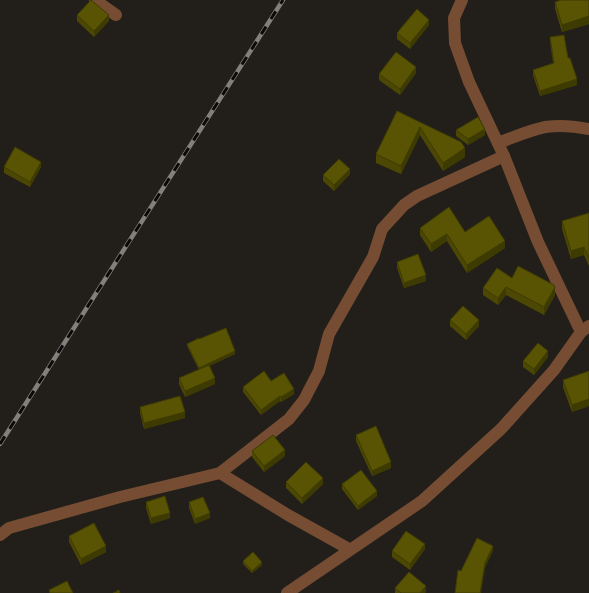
<svg xmlns="http://www.w3.org/2000/svg" width="589" height="593" viewBox="0 0 589 593" font-family="'Sofia Sans Condensed',sans-serif">
<rect width="100%" height="100%" fill="#221f1b"/>
<g fill="none" stroke-linecap="round" stroke-linejoin="round">
<g stroke="#764d33" stroke-width="12">
<path d="M95 0 116 15"/>
<path d="M462 0 454 18 455 43 469 82 504 156 538 242 581 332"/>
<path d="M498 143C536 129 547 121 589 129"/>
<path d="M220 473 288 515 349 549"/>
<path d="M0 535 9 528 120 497 220 473 289 419 304 400 319 371 329 334 373 257 382 229 404 205 417 196 504 156"/>
<path d="M287 593 422 501 501 429 554 370 581 332 589 326"/>
</g>
<defs>
<path id="rail" d="M0 444 283 0"/>
</defs>
<use href="#rail" stroke="#82807c" stroke-width="4.5"/>
<use href="#rail" stroke="#0a0907" stroke-width="3" stroke-dasharray="9" stroke-linecap="butt"/>
</g>
<g fill="#4c4803">
<path d="M589 0V24L562 32 555 9V2Z"/>
<path d="M77 15 109 21 94 37 77 21Z"/>
<path d="M429 25 410 49 397 39V33Z"/>
<path d="M550 37 568 58 577 85 540 96 533 75V70L553 63 550 42Z"/>
<path d="M416 73 400 95 379 80V74Z"/>
<path d="M397 111 465 157 443 171 420 135 401 174 376 163V154Z"/>
<path d="M456 130 485 135 468 145 456 136Z"/>
<path d="M4 167H41L30 187 4 173Z"/>
<path d="M350 174 334 191 323 181V175Z"/>
<path d="M589 213V266L584 255 571 259 562 229V221Z"/>
<path d="M420 228 465 232 505 248 467 273 447 241 431 252 420 235Z"/>
<path d="M397 262 426 281 404 288 397 268Z"/>
<path d="M512 278 555 295 544 315 506 295 498 305 483 295V288Z"/>
<path d="M450 320 479 326 466 340 450 326Z"/>
<path d="M199 339 235 354 209 366 215 384 185 397 179 384V378L199 370 187 346V344Z"/>
<path d="M548 357 534 375 523 367V361Z"/>
<path d="M589 371V406L572 412 563 387V380Z"/>
<path d="M271 381 294 394 281 402 280 401 261 415 243 392V387Z"/>
<path d="M140 407 185 418 144 429 140 413Z"/>
<path d="M356 435 391 468 372 476 356 441Z"/>
<path d="M252 451 285 456 264 472 252 457Z"/>
<path d="M286 482 323 484 302 504 286 488Z"/>
<path d="M342 484 377 496 358 510 342 489Z"/>
<path d="M146 502 170 518 151 524 146 508Z"/>
<path d="M189 502 210 518 195 524 189 508Z"/>
<path d="M69 536 106 552 81 565 69 542Z"/>
<path d="M425 549 410 570 392 557V551Z"/>
<path d="M243 561 262 565 252 573 243 564Z"/>
<path d="M395 588 426 591 425 593H395Z"/>
</g>
<g fill="#3e3b02">
<path d="M109 15V21L94 37V31Z"/>
<path d="M589 16V24L562 32V25Z"/>
<path d="M429 20V25L410 49V43Z"/>
<path d="M416 67V73L400 95V89Z"/>
<path d="M577 79V85L540 96V91Z"/>
<path d="M420 127V135L401 174V166Z"/>
<path d="M485 129V135L468 145V139Z"/>
<path d="M465 148V157L443 171V163Z"/>
<path d="M41 162V167L30 187V182Z"/>
<path d="M350 169V174L334 191V185Z"/>
<path d="M447 234V241L431 252V244Z"/>
<path d="M505 241V248L467 273V265Z"/>
<path d="M584 247V255L571 259V251Z"/>
<path d="M426 275V281L404 288V283Z"/>
<path d="M506 287V295L498 305V298Z"/>
<path d="M555 287V295L544 315V307Z"/>
<path d="M479 320V326L466 340V334Z"/>
<path d="M235 351V354L199 371V368Z"/>
<path d="M548 351V357L534 375V369Z"/>
<path d="M215 378V384L185 397V391Z"/>
<path d="M294 389V394L281 402V397Z"/>
<path d="M280 396V401L261 415V410Z"/>
<path d="M589 399V406L572 412V405Z"/>
<path d="M185 412V418L144 429V423Z"/>
<path d="M285 450V456L264 472V466Z"/>
<path d="M391 462V468L372 476V471Z"/>
<path d="M323 478V484L302 504V498Z"/>
<path d="M377 491V496L358 510V506Z"/>
<path d="M170 513V518L151 524V518Z"/>
<path d="M210 513V518L195 524V519Z"/>
<path d="M425 544V549L410 570V564Z"/>
<path d="M106 546V552L81 565V559Z"/>
<path d="M493 546V551L485 568 481 593H480L485 563Z"/>
<path d="M262 562V565L252 573V571Z"/>
<path d="M426 586V591L425 593H420Z"/>
</g>
<g fill="#585403" stroke="#3e3b02">
<path d="M91 0 109 15 94 31 77 15Z"/>
<path d="M561 0H589V16L562 25 555 2Z"/>
<path d="M417 9 429 20 410 43 397 33Z"/>
<path d="M564 35 568 58H570L577 79 540 91 533 70 554 63 550 37Z"/>
<path d="M396 52 416 67 400 89 379 74Z"/>
<path d="M397 111 461 142 465 148 443 163 420 127 401 166 376 154Z"/>
<path d="M478 117 485 129 468 139 456 130Z"/>
<path d="M15 147 41 162 30 182 4 167Z"/>
<path d="M339 159 350 169 334 185 323 175Z"/>
<path d="M449 207 465 232 489 216 505 241 467 265 447 234 431 244 420 228Z"/>
<path d="M589 213V258L584 247 571 251 562 221Z"/>
<path d="M418 254 426 275 404 283 397 262Z"/>
<path d="M518 266 554 285 555 287 544 307 506 287 498 298 483 288 497 268 512 278Z"/>
<path d="M463 306 479 320 466 334 450 320Z"/>
<path d="M226 328 235 351 199 368 187 344 199 338V339Z"/>
<path d="M538 343 548 351 534 369 523 361Z"/>
<path d="M209 365 215 378 185 391 179 378Z"/>
<path d="M264 371 271 381 284 373 294 389 281 397 280 396 261 410 243 387Z"/>
<path d="M589 371V399L572 405 563 380Z"/>
<path d="M180 396 185 412 144 423 140 407Z"/>
<path d="M376 426 391 462 372 471 356 435Z"/>
<path d="M273 435 285 450 264 466 252 451Z"/>
<path d="M306 462 323 478 302 498 286 482Z"/>
<path d="M361 470 377 491 358 506 342 484Z"/>
<path d="M165 496 170 513 151 518 146 502Z"/>
<path d="M203 497 210 513 195 519 189 502Z"/>
<path d="M94 523 106 546 81 559 69 536Z"/>
<path d="M406 531 425 544 410 564 392 551Z"/>
<path d="M477 538 493 546 485 563 480 593H455L458 570 461 571Z"/>
<path d="M253 552 262 562 252 571 243 561Z"/>
<path d="M409 572 426 586 420 593H401L395 588Z"/>
<path d="M67 581 73 593H50L49 590Z"/>
<path d="M119 590 120 593H113Z"/>
</g>
</svg>
